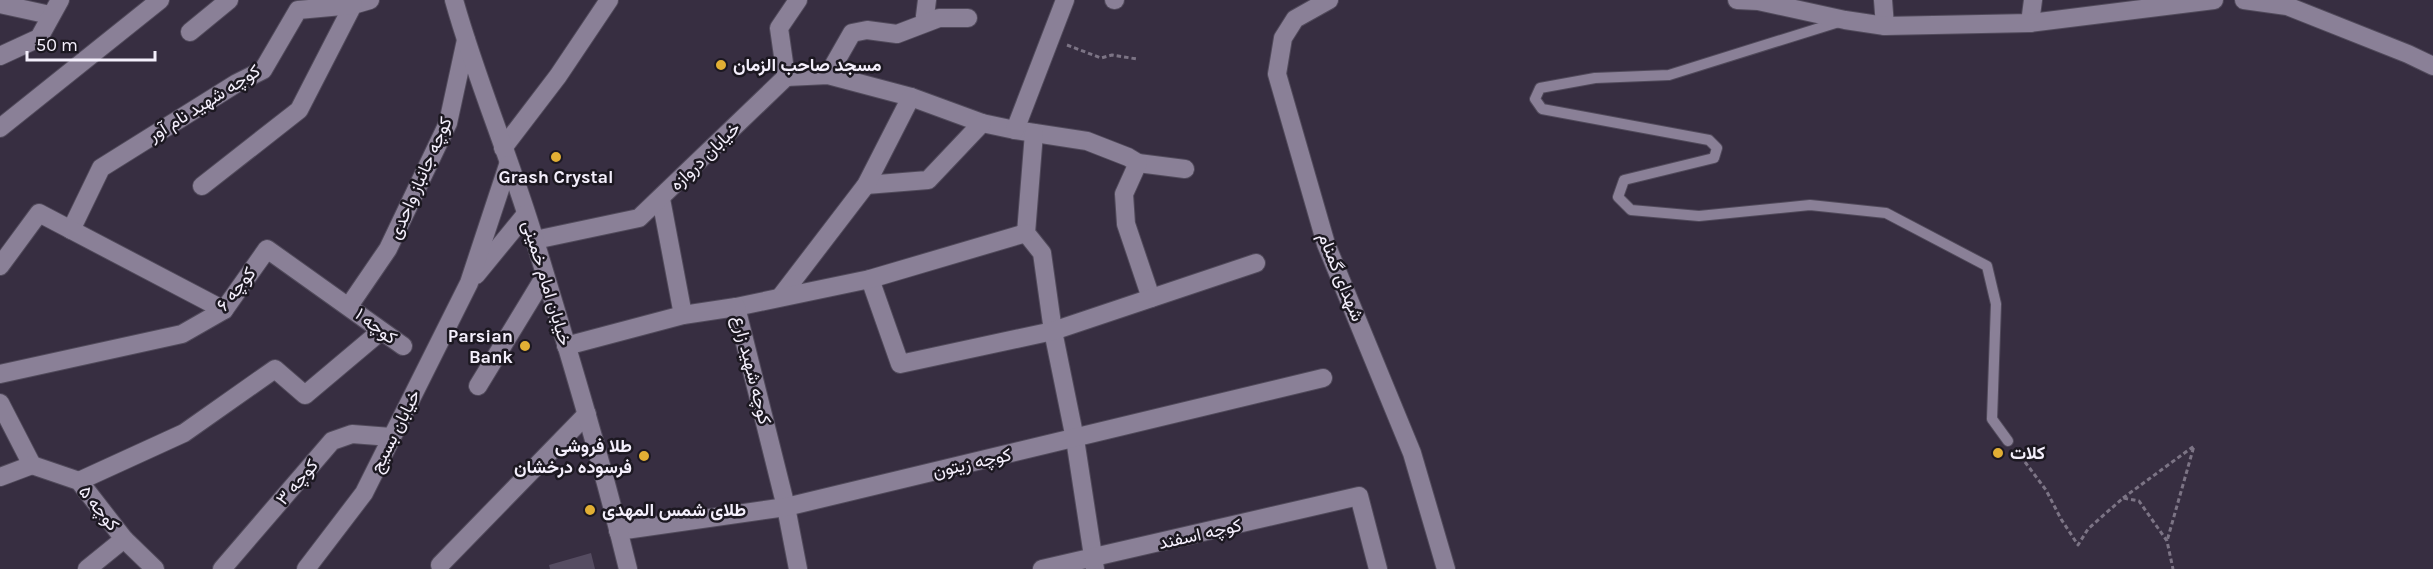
<svg xmlns="http://www.w3.org/2000/svg" width="2433" height="569" viewBox="0 0 2433 569" font-family="Karla,Vazirmatn,sans-serif">
<rect width="100%" height="100%" fill="#372e41"/>
<path fill="#554c61" d="M591 553 595 569H550L549 565Z"/>
<g fill="none" stroke-linecap="round" stroke-linejoin="round">
<defs>
<path id="lane" d="M1842 21 1669 75 1595 78 1540 88 1535 99 1542 109 1709 140 1717 148 1714 158 1624 180 1618 197 1631 210 1699 216 1810 205 1886 213 1987 266 1996 304 1992 419 2008 441"/>
<g id="street">
<path d="M927 0 925 16 929 21"/>
<path d="M1114 0H1115"/>
<path d="M1883 0 1885 26"/>
<path d="M0 4 50 15"/>
<path d="M2030 23 2033 0"/>
<path d="M190 32 229 0"/>
<path d="M0 56 39 38 60 0"/>
<path d="M828 75 852 33 867 30 897 34 939 18H968"/>
<path d="M786 77 828 75 911 97 982 123 1015 130 1087 141 1128 157 1138 163 1185 169"/>
<path d="M0 128 160 0"/>
<path d="M1015 130 1065 0"/>
<path d="M1034 133 1026 233 1042 253 1053 331 1075 439 1095 569"/>
<path d="M503 148 558 76 609 0"/>
<path d="M1138 163 1124 194 1126 224 1151 298"/>
<path d="M866 185 928 180 982 123"/>
<path d="M202 186 299 110 353 5 370 0"/>
<path d="M661 199 683 315"/>
<path d="M71 230 101 168 237 83 263 70 298 10 353 5"/>
<path d="M535 240 639 218 786 77 779 28 798 0"/>
<path d="M0 266 39 213 224 310"/>
<path d="M870 279 900 364 1053 331 1256 263"/>
<path d="M781 296 866 185 911 97"/>
<path d="M349 306 388 249 448 123 466 40"/>
<path d="M736 307 870 279 1026 233"/>
<path d="M566 346 683 315 736 307 786 507 798 569"/>
<path d="M0 374 182 334 224 310 267 249 403 346"/>
<path d="M478 386 545 276"/>
<path d="M0 403 32 465"/>
<path d="M32 465 79 481 124 539 155 569"/>
<path d="M0 477 32 465"/>
<path d="M79 481 184 433 275 369 305 395 381 331"/>
<path d="M618 531 786 507 1323 378"/>
<path d="M440 565 587 414"/>
<path d="M87 569 124 539"/>
<path d="M222 569 332 441 352 434 391 437"/>
<path d="M1042 569 1359 496 1378 569"/>
</g>
<g id="secondary">
<path d="M454 0C477 82 511 160 535 241 568 350 601 458 628 569"/>
<path d="M1329 0 1295 19 1283 38 1277 74 1326 244 1412 453 1446 569"/>
<path d="M1737 0 1758 1 1845 20 1885 26 2030 23 2214 0"/>
<path d="M2244 0 2287 6 2408 54 2433 66"/>
<path d="M476 275 526 214"/>
<path d="M306 569 364 493 469 283 508 165"/>
</g>
</defs>
<use href="#lane" stroke="#514a5b" stroke-width="12"/>
<use href="#street" stroke="#514a5b" stroke-width="20"/>
<use href="#secondary" stroke="#514a5b" stroke-width="20"/>
<g stroke="#7c7485" stroke-width="3" stroke-dasharray="4.5 3" stroke-linecap="butt">
<path d="M1067 45 1101 58 1112 55 1137 59"/>
<path d="M2016 450 2046 490 2061 519 2078 545 2088 529 2123 498 2139 501 2167 541 2173 569"/>
<path d="M2123 498 2194 446 2167 541"/>
</g>
<use href="#lane" stroke="#8a8097" stroke-width="10"/>
<use href="#street" stroke="#8a8097" stroke-width="18"/>
<use href="#secondary" stroke="#8a8097" stroke-width="18"/>
</g>
<g fill="#e2af34" stroke="#1c1821" stroke-width="2">
<circle cx="721" cy="65" r="6"/>
<circle cx="556" cy="157" r="6"/>
<circle cx="525" cy="346" r="6"/>
<circle cx="1998" cy="453" r="6"/>
<circle cx="644" cy="456" r="6"/>
<circle cx="590" cy="510" r="6"/>
</g>
<g text-anchor="middle" stroke-width="5" stroke-linejoin="round" paint-order="stroke">
<g font-size="18" font-weight="bold" fill="#f4effc" stroke="#1c1821" text-anchor="start">
<text x="733" y="71">مسجد صاحب الزمان</text>
<text x="556" y="183" text-anchor="middle">Grash Crystal</text>
<text x="513" y="342" text-anchor="end">Parsian<tspan x="513" dy="21">Bank</tspan></text>
<text x="632" y="452" text-anchor="end">طلا فروشی<tspan x="632" dy="21">فرسوده درخشان</tspan></text>
<text x="2010" y="459">کلات</text>
<text x="602" y="516">طلای شمس المهدی</text>
</g>
<g font-size="18" fill="#f4effc" stroke="#1c1821">
<text transform="translate(204 103) rotate(-32)" y="6">کوچه شهید نام آور</text>
<text transform="translate(705 156) rotate(-44)" y="6">خیابان دروازه</text>
<text transform="translate(420 178) rotate(-66)" y="6">کوچه جانباز واحدی</text>
<text transform="translate(1341 277) rotate(68)" y="6">شهدای گمنام</text>
<text transform="translate(547 283) rotate(73)" y="6">خیابان امام خمینی</text>
<text transform="translate(236 289) rotate(-51)" y="6">کوچه ۶</text>
<text transform="translate(376 326) rotate(37)" y="6">کوچه ۱</text>
<text transform="translate(752 370) rotate(76)" y="6">کوچه شهید زارع</text>
<text transform="translate(395 431) rotate(-63)" y="6">خیابان بسیج</text>
<text transform="translate(972 463) rotate(-13)" y="6">کوچه زیتون</text>
<text transform="translate(297 482) rotate(-49)" y="6">کوچه ۳</text>
<text transform="translate(99 508) rotate(51)" y="6">کوچه ۵</text>
<text transform="translate(1200 534) rotate(-13)" y="6">کوچه اسفند</text>
</g>
</g>
<path d="M27 51v9h128v-9" fill="none" stroke="#f4effc" stroke-width="3"/>
<text x="36" y="51" font-size="18" fill="#f4effc" stroke="#1c1821" stroke-width="4.5" paint-order="stroke">50 m</text>
</svg>
